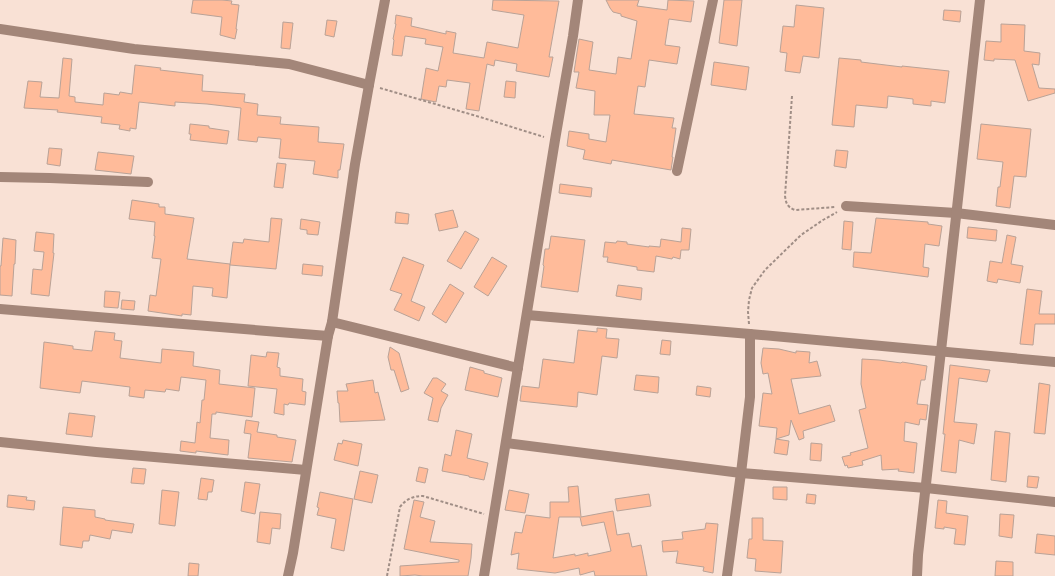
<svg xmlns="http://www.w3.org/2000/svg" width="1055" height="576" viewBox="0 0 1055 576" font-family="Signika,sans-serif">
<rect width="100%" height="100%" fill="#f9e1d5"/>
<g fill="#ffbb9a" stroke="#b9a297" fill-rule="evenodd">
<path d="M193 0H222L232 1 231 4 239 5 236 29H237L235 39 220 35 222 17 191 13Z"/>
<path d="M493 0 559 1 549 57H553L549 77 516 71 517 64 495 60 494 66 487 64 479 111 466 109 470 83 447 80 446 87 439 86 436 102 421 99 426 68 438 71 443 47 425 44 426 39 405 36 402 56 392 55 394 40 393 39 396 24H395L396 15 412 18 411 26 446 34V31L456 33 453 53 484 58 487 42 518 48 524 15 492 10Z"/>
<path d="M606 0H639L637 6 667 10 668 0 694 1 691 22 669 19 665 45 680 47 677 64 649 60 645 87 638 86 634 114 674 118 672 128H676L672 157H673L671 170 612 160 611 164 583 159 585 150 567 146 569 131 589 134V139L606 142 610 115H594L595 91 576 88 579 72H574L579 39 593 42 589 70 616 74 618 57 631 59 637 21 621 16V14L613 12 610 8Z"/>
<path d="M724 0H742L737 46 719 43Z"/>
<path d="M796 5 824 8 819 58 803 56 800 73 785 71 787 53 780 52 783 26 794 27Z"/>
<path d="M944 10 961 11 960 22 943 20Z"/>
<path d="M327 20 337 21 334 37 325 35Z"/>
<path d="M283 22 293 23 290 49 281 48Z"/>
<path d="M1001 24 1025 25 1024 51 1040 53 1039 65 1032 64 1039 88 1055 89V93L1028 101 1015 60 994 59V61L984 60 986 41 1001 42Z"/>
<path d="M63 58 72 59 69 96 75 97V102L103 105 104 93 119 95 120 92 132 94 135 65 161 68 160 70 203 75 202 91 245 94 244 102 258 104 257 115 281 117 280 124 319 127 318 142 344 144 340 170H338V178L313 174 315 161 279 158 281 139 258 137 257 142 238 140 241 108 207 104 175 102V106L139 102 136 129 130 128V131L119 129 120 125 101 123 102 117 57 112 58 110 24 108 28 81 42 82 40 97 59 98Z"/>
<path d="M839 58 861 60V62L902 67V66L949 71 945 103 931 101V106L913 104V99L888 96 887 108 856 105 854 127 832 125Z"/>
<path d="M714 62 749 67 746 90 711 85Z"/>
<path d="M506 81 516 82 515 98 504 97Z"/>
<path d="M190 124 209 126V128L229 131 227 144 190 140 191 134H189Z"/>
<path d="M981 124 1031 129 1026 177 1014 176 1010 208 996 206 998 187H1000L1003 162 977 159Z"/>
<path d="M49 148 62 149 60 166 47 164Z"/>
<path d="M836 150 848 151 846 168 834 166Z"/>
<path d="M98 152 134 156 131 174 95 170Z"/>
<path d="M277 163 286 164 283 188 274 187Z"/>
<path d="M560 184 592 188 591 197 559 193Z"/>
<path d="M132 200 159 204V207H165V214L194 218 187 259 230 264 227 298 212 296 213 288 193 286 191 315 182 314V316L148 311 150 295 156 296 161 259 152 258 155 236H154L155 222 129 219Z"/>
<path d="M453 210 458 227 439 231 435 214Z"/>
<path d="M396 212 409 214 408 224 395 223Z"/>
<path d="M271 218 282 219 276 269 230 265 233 242 243 243 244 239 269 242Z"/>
<path d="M876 218 928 222V224L942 226 939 246 925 244 923 267 929 268 928 277 853 267 854 252 871 253Z"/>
<path d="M301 219 320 222 318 235 307 234V230L300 229Z"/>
<path d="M844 221 853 222 851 250 842 249Z"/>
<path d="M968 227 997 230 996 241 967 238Z"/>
<path d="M682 228 691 229 689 250H681L680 259 673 257 672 259 656 256 654 272 637 270V267L607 262 608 257H603L605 242 616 243 617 241 627 242V244L649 247V246L660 247 661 239 681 242Z"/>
<path d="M465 231 479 239 461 269 447 261Z"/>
<path d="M36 232 54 234 53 253H54L49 296 31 294 33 269 42 270 44 252 34 251Z"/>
<path d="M1007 235 1016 237 1011 264 1023 266 1020 283 998 279 997 283 987 281 990 261 1002 263Z"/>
<path d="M551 236 585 240 578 292 541 287 544 266 543 265 545 249H549Z"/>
<path d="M3 238 16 240 15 264H14L12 296 0 295V266H1Z"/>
<path d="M403 257 424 265 411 301 425 307 419 321 394 310 402 294 390 290Z"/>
<path d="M492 257 507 266 488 296 474 287Z"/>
<path d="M303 264 323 266 322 276 302 274Z"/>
<path d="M450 284 464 293 446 323 432 314Z"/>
<path d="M618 285 642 288 641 300 616 296Z"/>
<path d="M1027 289 1042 291 1039 314H1055V324H1035L1033 345 1020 344Z"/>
<path d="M105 291 120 292 118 308 104 307Z"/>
<path d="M122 300 135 301 134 310 121 309Z"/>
<path d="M597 328 607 329 606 338 619 339 617 358 602 356 597 395 578 392 577 407 520 401 522 386 539 388 543 359 574 363 578 330 597 332Z"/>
<path d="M95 331 115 333 114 340 122 341 120 358 161 363 162 349 194 352 193 366 220 370 219 384 255 388 252 417 216 412V414H212L210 438 229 440 228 455 196 451V453L180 451 181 441 195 443 197 422 200 423 202 400H204L206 380 181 377 179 391 166 389 165 392 145 390 144 398 129 396 130 387 82 381 80 393 40 388 44 342 73 346V349L92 351Z"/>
<path d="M662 340 671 341 670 355 660 354Z"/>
<path d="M390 347 399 353 409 389 401 392 394 370H391L388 357Z"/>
<path d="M763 348 779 349 796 353V351L810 352 809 363 817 361 821 376 791 379 799 414 830 405 835 421 803 431 804 438 799 440 791 420 789 435 776 439 777 428 759 426 763 393 772 394 768 373 763 374 761 363Z"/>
<path d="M267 352 279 353 277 367 280 368V376L303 379 302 391 306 392 305 405 289 403 288 405 284 404V415L274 413 277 389 248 386 251 355 266 357Z"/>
<path d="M862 359 879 360 901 363 902 362 927 366 925 380H921L917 404 928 405 926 420 920 419 919 425 905 422 904 441 917 443 914 473 898 471 899 469 882 470 881 455 862 461 863 465 848 468 847 465 845 466 842 457 851 455 850 453 868 448 859 410 866 408 861 384Z"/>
<path d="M950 365 990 370 987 382 959 378 954 422 977 424 974 444 959 440 956 473 941 471 945 434H943Z"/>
<path d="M470 367 484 371V373L502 378 498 397 465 390Z"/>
<path d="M636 375 659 377 658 393 634 390Z"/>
<path d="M433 378H437L446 384 441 391 448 395 441 408 438 422 428 420 433 398 424 393Z"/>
<path d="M373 380 375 393 378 392 385 420 340 422 339 403H338L337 391H348L346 384Z"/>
<path d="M1039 383 1050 385 1045 434 1034 433Z"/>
<path d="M697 386 711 388 710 397 696 395Z"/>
<path d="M69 413 95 416 92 437 66 434Z"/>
<path d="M246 420 259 422 257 432 277 435V437L296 440 292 462 248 458 251 434 244 433Z"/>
<path d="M456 430 472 434 467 458 488 463 484 480 469 477V476L442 471 445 454 451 456Z"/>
<path d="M995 431 1010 433 1006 482 991 480Z"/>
<path d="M776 439 789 441 787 455 774 453Z"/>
<path d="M343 440 362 444 358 466 334 460 338 443 342 444Z"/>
<path d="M811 443 822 444 821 461 810 460Z"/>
<path d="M419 467 428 469 425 483 416 481Z"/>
<path d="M133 468 146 469 144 484 131 483Z"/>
<path d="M360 471 378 475 372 503 354 499Z"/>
<path d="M1028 476 1039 477 1037 488 1027 487Z"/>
<path d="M201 478 214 480 212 492H208L207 500 198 499Z"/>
<path d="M245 482 260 484 255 514 241 511Z"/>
<path d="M578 486 581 517 613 511 617 535 629 533 632 547 641 545 647 576H595L594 571 580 575 579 568 555 573 517 569 519 553 511 555 515 532 522 533 526 515 550 518V502H569L568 487ZM559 517H580L582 526 604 522 611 551 588 556V553L575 556V554L553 558Z"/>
<path d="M773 487H787V500L773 499Z"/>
<path d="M162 490 179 492 175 526 159 524Z"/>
<path d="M509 490 529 494 525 513 505 510Z"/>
<path d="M320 492 353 499 344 551 331 548 336 519 317 515 319 508 317 507Z"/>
<path d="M649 494 651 506 617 511 615 499Z"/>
<path d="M807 494 816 495 815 504 806 503Z"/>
<path d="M8 495 27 497 26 500 35 501 34 510 7 507Z"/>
<path d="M414 500 424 502 420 517 435 521 430 542 472 544 471 558 468 576H423L415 575 400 576V566L459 562V560L404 549Z"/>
<path d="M938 500 947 501 946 513 968 516 965 545 954 544 956 529 944 527V529L935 528Z"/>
<path d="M63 507 95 510V517L105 519V520L134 524 132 533 112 530 110 539 90 535 89 541H83L82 548 60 545Z"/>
<path d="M260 512 281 514 280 529 272 528 270 544 257 542Z"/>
<path d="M1000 514 1014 515 1012 538 999 536Z"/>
<path d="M752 518H763V540L783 541 781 573 755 571 756 559 747 558 749 539H752Z"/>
<path d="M706 523 718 524 713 573 703 571 704 567 676 563 678 551 663 552 662 541 683 539 682 532 705 529Z"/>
<path d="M1037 534 1055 536V555L1035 553Z"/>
<path d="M996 561 1013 562V576H995Z"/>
<path d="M189 563 199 564 198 576H188Z"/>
</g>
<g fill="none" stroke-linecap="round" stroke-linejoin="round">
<g stroke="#a08e86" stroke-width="2" stroke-dasharray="3 2" stroke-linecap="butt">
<path d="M380 88 480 117 544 137"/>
<path d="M792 96 785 196C786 203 787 207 795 210L835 207"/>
<path d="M749 324 748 312 749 300 752 288 765 270 801 235 823 220 837 212"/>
<path d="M387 576 400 507C406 499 413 496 423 496L484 514"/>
</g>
<g stroke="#a38679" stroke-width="10">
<path d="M0 29 134 49 289 64 369 85"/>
<path d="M677 171 713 0"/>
<path d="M0 177 50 178 148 182"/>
<path d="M846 206 956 213 1055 225"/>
<path d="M0 309 328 336"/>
<path d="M527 315 750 334 1055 362"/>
<path d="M332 322 518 368"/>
<path d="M0 442 96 452 306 470"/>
<path d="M506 443 741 473 926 488 1055 502"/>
<path d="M288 576 293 553 328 336 332 322 355 164 369 85 385 0"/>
<path d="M484 576 555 140 573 36 578 0"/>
<path d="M727 576 741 473 750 397V334"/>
<path d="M917 576 918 555C940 370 959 185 980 0"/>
</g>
</g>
</svg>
